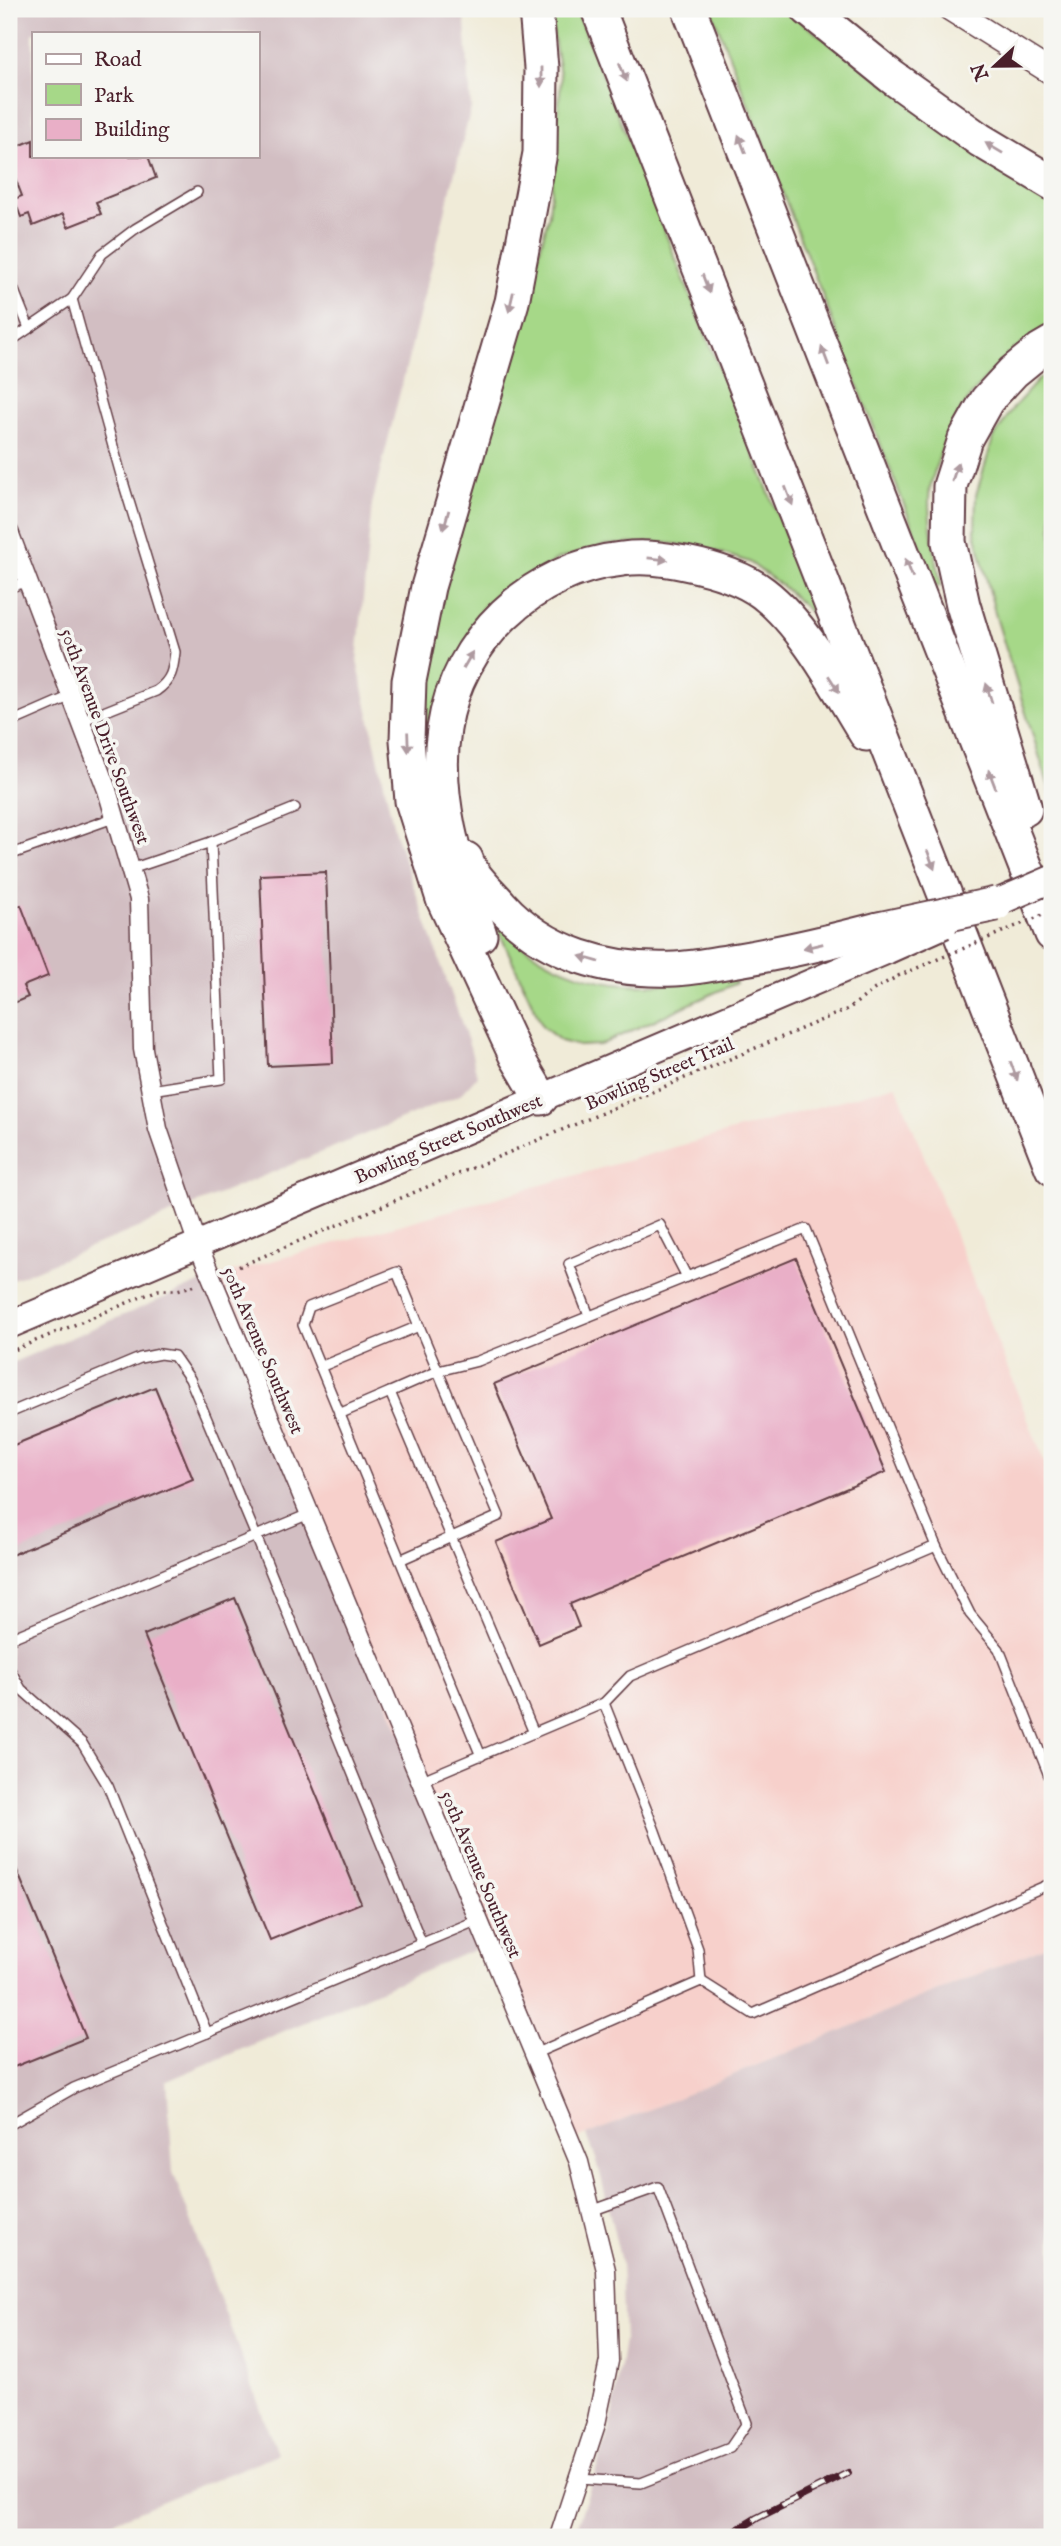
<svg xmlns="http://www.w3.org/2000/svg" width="1061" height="2546" viewBox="0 0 1061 2546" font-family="'IM FELL English',serif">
<rect width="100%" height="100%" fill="#f6f6f2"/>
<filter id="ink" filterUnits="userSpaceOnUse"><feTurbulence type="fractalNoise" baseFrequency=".0143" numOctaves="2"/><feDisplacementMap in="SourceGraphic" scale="14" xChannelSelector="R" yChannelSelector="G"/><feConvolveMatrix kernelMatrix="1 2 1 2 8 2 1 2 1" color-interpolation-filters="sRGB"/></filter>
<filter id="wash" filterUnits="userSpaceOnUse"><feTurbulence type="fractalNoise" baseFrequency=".00686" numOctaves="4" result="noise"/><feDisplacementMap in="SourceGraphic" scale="28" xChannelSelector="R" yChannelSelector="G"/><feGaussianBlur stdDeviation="1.57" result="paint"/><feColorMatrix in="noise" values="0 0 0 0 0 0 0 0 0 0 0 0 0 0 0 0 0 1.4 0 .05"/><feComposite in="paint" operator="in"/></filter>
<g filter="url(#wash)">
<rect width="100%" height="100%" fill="#f0ebd8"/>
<path fill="#f7d0cb" d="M896 1085 1052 1481V1944L570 2142 211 1278Z"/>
<g fill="#d2bec2" fill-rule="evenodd">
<path d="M9 9H464L471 108 372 504 357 661 395 833 470 1047 477 1076 460 1095 9 1281ZM33 33H257V156H33Z"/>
<path d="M211 1278 488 1944 167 2081 173 2172 277 2454 76 2537H9V1364Z"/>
<path d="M1052 1944V2537H573L610 2430 624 2341 621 2262 598 2164 587 2135Z"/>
</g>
<g fill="#a6d888" stroke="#787c5a" stroke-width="2">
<path d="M549 9H576L820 621 781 585 749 562 702 547 656 542 605 545 556 560 493 604 426 756 425 695 441 605 461 524 511 364 549 214 561 80Z"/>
<path d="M711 9H789L800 21 1008 173 1052 200V325C1000 359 959 396 939 457 935 471 929 485 929 499 929 528 936 557 941 585L936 587Z"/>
<path d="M1052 371V797L996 617 975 532 976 495 993 439 1013 408 1038 380Z"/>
<path d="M495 923C507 932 517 942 529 950 593 994 660 989 732 975L736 983 600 1045 579 1046 561 1041 543 1027Z"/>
</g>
<g id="blocks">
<g fill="#e9afc7">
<path d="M33 140V156H148L156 178 96 202 101 214 68 227 63 214 33 226 29 214 21 217 14 199 22 196 9 162V150Z"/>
<path d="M326 872 333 1063 268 1066 260 875Z"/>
<path d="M21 905 48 976 23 986 28 997 9 1005V909Z"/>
<path d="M796 1258 886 1472 570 1604 579 1627 539 1644 496 1542 551 1519 494 1384Z"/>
<path d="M155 1387 193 1479 9 1556V1447Z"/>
<path d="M235 1598 361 1903 270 1940 144 1635Z"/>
<path d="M9 1851 86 2038 9 2069Z"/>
</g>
</g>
</g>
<g filter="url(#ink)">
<use href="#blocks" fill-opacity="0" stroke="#633e45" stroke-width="2"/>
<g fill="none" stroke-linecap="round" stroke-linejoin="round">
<defs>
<g id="service">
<path d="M9 278 29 328"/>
<path d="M72 299 102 254 135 229 197 192"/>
<path d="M9 342 72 299 121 475 175 652C173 670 172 680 156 691L81 721"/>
<path d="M9 588 27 581"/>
<path d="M9 723 71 696"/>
<path d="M211 842 295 808"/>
<path d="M9 855 116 817"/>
<path d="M131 869 211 842 221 1079 151 1090"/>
<path d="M589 1316 569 1264 660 1225 687 1277"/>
<path d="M320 1367 419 1326 397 1272 309 1307 303 1325 481 1756"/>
<path d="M9 1413 140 1358 160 1354 174 1356 190 1379 256 1536 309 1514"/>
<path d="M339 1414 390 1392"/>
<path d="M936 1546 970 1614 999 1649 1052 1783"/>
<path d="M400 1560 499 1516 419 1326"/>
<path d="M9 1639 256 1536 422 1944"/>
<path d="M9 1668 21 1689 82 1743 108 1786 207 2033 478 1920"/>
<path d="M534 1733 390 1392 438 1371 478 1361 806 1229 936 1546 630 1676 604 1703"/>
<path d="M420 1781 604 1703 655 1831 698 1949 701 1981 534 2054"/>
<path d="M701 1981 753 2014 1052 1883"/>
<path d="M9 2125 74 2088 207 2033"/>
<path d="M579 2479 641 2483 730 2448 747 2423 658 2187 591 2211"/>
</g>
<path id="minor" d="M9 532 107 790 139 899 143 1049 158 1129 198 1245 579 2162 606 2270 609 2361 596 2424 559 2537"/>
<path id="tertiary" d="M950 9 1052 73"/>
<path id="secondary" d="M9 1325 888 950"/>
<g id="motorway">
<path d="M536 9 541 68 540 153 512 302 428 587 409 681 407 740 412 801 443 899 516 1056 541 1098"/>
<path d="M598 9 1052 1168"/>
<path d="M689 9 1052 934"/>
<path d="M808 9 892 77 980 140 1052 183"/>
<path d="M1025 809 963 605 949 542 950 486 965 439 987 400 1013 372 1040 350 1052 343"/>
<path d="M466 859C472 877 488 890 501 905 545 954 610 972 675 969 696 968 718 963 738 960 786 952 833 941 879 929"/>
<path d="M480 935C458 869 433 800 444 729 457 641 532 568 622 559 644 556 664 559 685 563 710 568 742 577 763 593 805 625 838 689 866 734"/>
</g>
</defs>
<use href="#service" stroke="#633e45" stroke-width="12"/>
<use href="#minor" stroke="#633e45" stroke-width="21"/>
<use href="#tertiary" stroke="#633e45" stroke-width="26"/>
<use href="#secondary" stroke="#633e45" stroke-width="30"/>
<use href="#motorway" stroke="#633e45" stroke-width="37"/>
<g stroke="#633e45" stroke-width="3.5" stroke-dasharray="2 5" stroke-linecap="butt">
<path d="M226 1272 848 1009 875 989 898 976"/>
<path d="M9 1352 158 1290H177L196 1285"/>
</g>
<use href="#service" stroke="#fff" stroke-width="9"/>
<use href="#minor" stroke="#fff" stroke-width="18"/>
<use href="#tertiary" stroke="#fff" stroke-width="23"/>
<use href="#secondary" stroke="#fff" stroke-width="26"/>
<use href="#motorway" stroke="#fff" stroke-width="33"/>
<defs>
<path id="rail" d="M726 2537 757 2518 848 2473"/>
</defs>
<use href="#rail" stroke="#4a1f2b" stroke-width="8"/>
<use href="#rail" stroke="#f6f6f2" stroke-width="5" stroke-dasharray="16" stroke-linecap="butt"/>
<defs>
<g id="secondary-bridge">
<path d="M980 910 1052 879"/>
<path d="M888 950 944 925"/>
</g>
<path id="motorway-bridge" d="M879 929 996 904"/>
</defs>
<use href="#secondary-bridge" stroke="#633e45" stroke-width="30" stroke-linecap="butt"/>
<use href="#motorway-bridge" stroke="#633e45" stroke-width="37" stroke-linecap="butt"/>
<path stroke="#633e45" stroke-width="3.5" stroke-dasharray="2 5" stroke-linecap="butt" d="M898 976 1052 911"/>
<use href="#secondary-bridge" stroke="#fff" stroke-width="26"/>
<use href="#motorway-bridge" stroke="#fff" stroke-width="33"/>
</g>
<defs><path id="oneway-solid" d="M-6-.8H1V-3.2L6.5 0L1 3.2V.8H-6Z" transform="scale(1.75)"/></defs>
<g fill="#ae9aa0">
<use href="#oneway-solid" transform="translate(623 72) rotate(69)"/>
<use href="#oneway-solid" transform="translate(541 77) rotate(90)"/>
<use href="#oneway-solid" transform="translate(742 144) rotate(-111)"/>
<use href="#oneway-solid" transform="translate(994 148) rotate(-149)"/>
<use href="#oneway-solid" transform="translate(706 284) rotate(69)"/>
<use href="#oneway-solid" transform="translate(511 302) rotate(103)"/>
<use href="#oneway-solid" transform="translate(825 356) rotate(-111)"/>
<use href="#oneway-solid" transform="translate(955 472) rotate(-72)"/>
<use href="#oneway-solid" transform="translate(789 496) rotate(69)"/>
<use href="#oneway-solid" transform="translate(446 520) rotate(106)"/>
<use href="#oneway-solid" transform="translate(658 559) rotate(6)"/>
<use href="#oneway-solid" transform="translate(909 568) rotate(-111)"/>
<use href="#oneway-solid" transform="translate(468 660) rotate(-60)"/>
<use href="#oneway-solid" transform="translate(834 684) rotate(57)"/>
<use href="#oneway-solid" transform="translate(989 693) rotate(-107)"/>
<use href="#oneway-solid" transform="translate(408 742) rotate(88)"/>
<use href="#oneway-solid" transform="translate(992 779) rotate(-111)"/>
<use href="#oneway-solid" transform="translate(931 860) rotate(69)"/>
<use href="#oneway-solid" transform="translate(813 946) rotate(167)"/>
<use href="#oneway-solid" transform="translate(589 959) rotate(-164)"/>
<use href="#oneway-solid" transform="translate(1014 1071) rotate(69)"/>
</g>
</g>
<g text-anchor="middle" stroke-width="7" stroke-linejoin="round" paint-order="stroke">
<g font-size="19" fill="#4a1f2b" stroke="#f6f6f2">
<text transform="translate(106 736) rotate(70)" y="7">50th Avenue Drive Southwest</text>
<text transform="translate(659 1073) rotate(-23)" y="7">Bowling Street Trail</text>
<text transform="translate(448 1138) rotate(-23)" y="7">Bowling Street Southwest</text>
<text transform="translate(264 1350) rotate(67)" y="7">50th Avenue Southwest</text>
<text transform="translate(482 1874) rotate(67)" y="7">50th Avenue Southwest</text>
</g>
</g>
<rect width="1061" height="2546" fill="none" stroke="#f6f6f2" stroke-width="35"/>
<rect x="32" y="32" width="228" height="126" fill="#f6f6f2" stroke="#b1a0a2" stroke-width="2"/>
<rect x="46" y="54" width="35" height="10" fill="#ffffff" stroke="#b1a0a2" stroke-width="2"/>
<text x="94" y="66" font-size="21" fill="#4a1f2b">Road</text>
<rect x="46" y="84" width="35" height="21" fill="#a6d888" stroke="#b1a0a2" stroke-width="2"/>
<text x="94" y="102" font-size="21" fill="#4a1f2b">Park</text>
<rect x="46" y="119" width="35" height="21" fill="#e9afc7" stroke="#b1a0a2" stroke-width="2"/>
<text x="94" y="136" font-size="21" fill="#4a1f2b">Building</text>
<g transform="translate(995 66) rotate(248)" stroke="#f6f6f2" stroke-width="5" paint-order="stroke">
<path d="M0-5L12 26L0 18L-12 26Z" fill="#4a1f2b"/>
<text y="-10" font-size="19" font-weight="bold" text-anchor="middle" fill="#4a1f2b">N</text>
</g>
</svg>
